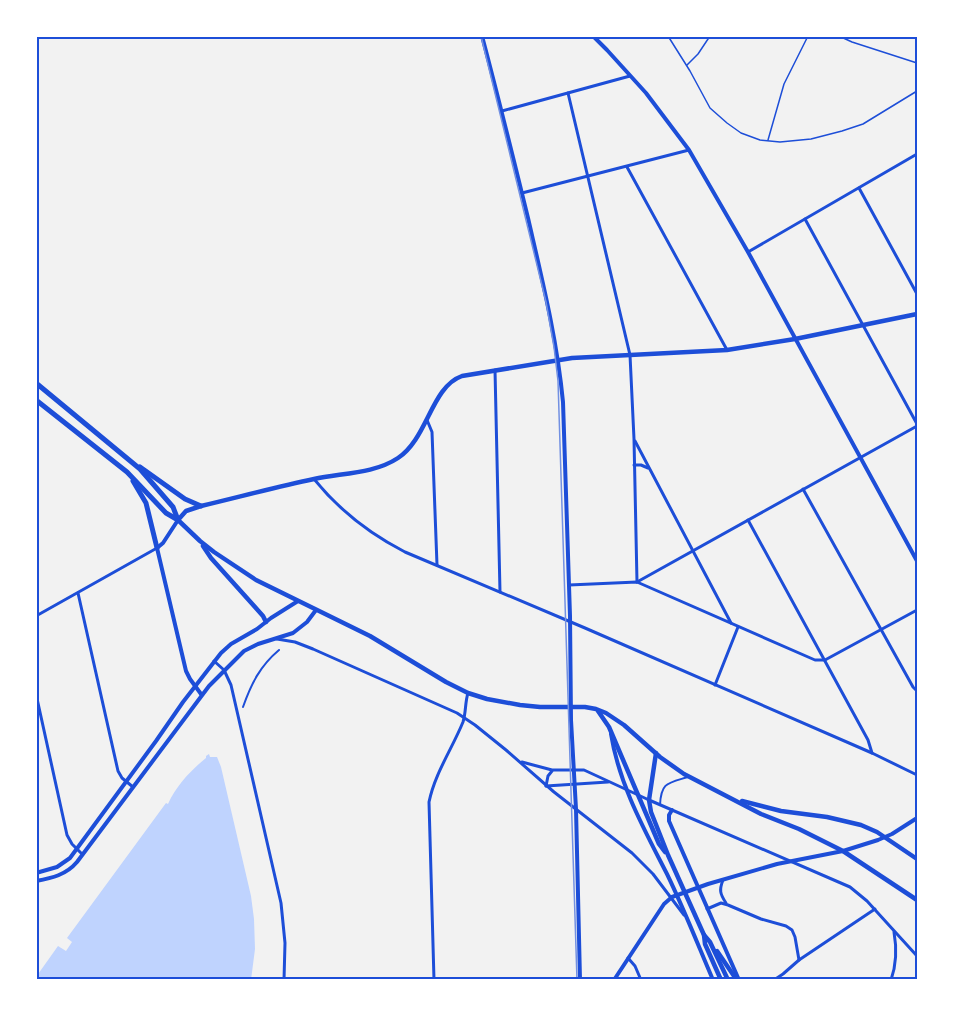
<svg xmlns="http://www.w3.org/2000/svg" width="953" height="1016" viewBox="0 0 953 1016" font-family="Roboto,sans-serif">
<rect width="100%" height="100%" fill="#f2f2f2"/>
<path fill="#bfd3fe" d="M209 754 210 757H217L221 767 251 896 254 919 255 949 251 980H36V977L58 946 66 951 72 942 67 938 166 803 168 804C176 786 191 770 206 758V756Z"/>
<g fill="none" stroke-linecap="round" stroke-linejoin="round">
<g stroke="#1d4ed8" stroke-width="1.5">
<path d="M668 36 690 71 710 108 727 123 741 133 760 140 780 142 811 139 842 131 863 124 917 91"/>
<path d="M839 36 852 42 917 63"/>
<path d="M687 65 698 54 710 36"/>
<path d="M768 140 784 84 808 36"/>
</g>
<g stroke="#1d4ed8" stroke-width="2">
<path d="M243 707C251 684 260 666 279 650"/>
<path d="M660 805C661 782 668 783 688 777"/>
</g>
<g stroke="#1d4ed8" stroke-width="3">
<path d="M568 93 630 355 634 439 637 582"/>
<path d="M502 111 630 76"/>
<path d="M627 167 727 350"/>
<path d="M859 188 917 294"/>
<path d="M522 193 689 150"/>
<path d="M805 219 917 424"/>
<path d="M748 252 917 154"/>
<path d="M495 370 500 592"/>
<path d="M427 420 432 432 437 565"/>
<path d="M635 441 731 623"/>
<path d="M634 465H641L648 468"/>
<path d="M314 479C339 510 370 534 405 552L585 628 872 753 917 775"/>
<path d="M803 489 913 687 917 691"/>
<path d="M748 520 868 740 872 753"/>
<path d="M637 582 917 426"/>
<path d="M569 585 637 582 815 660H825L917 610"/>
<path d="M78 593 118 771 122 778 133 787"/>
<path d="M36 616 157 548"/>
<path d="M277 639 295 642 313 649 457 713 475 725 506 750 554 792 632 853 653 874 684 915"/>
<path d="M214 661 224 670 231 685 281 903 285 943 284 980"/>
<path d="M715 685 738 627"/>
<path d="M36 694 67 835 72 844 82 854"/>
<path d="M522 762 552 770H584L649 800 850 887 867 901 917 956"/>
<path d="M546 786 608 782"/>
<path d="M546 786 548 776 552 771"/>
<path d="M723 880C719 890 720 894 726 903"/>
<path d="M707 909 721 903 728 905 761 919 786 926 792 930 795 937 799 960"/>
<path d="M628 958 635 966 641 980"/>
<path d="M434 980 429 802C435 773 452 749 463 722 466 713 465 702 468 693"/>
<path d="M774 980 783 974 799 960 875 909"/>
<path d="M891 980C897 963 897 949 894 932"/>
<path d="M912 980 917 978"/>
</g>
<g stroke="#1d4ed8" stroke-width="4">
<path d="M611 734C619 784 644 829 667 874 684 909 698 945 713 980"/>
<path d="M672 810 669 815V821L739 980"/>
<path d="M614 980 664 904 672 897 708 884 777 864 843 851 878 840 892 834 917 818"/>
</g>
<g stroke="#1d4ed8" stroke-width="4">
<path d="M482 36C498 96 513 157 528 218 542 279 557 339 563 402L570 616 571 720 576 809 580 980"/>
<path d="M593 36 607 50 646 93 689 150 748 252 917 561"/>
<path d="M178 520 163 543 157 548 186 671 190 679 201 694"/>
<path d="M36 873 57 867 70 858 156 741 183 702 221 653 231 644 257 629 271 618 298 601"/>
<path d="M36 881C52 878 66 875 77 862L209 686 244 651 258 644 293 633 307 622 316 610"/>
</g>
<g stroke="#1d4ed8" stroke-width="4.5">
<path d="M917 314 795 339 727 350 572 358 462 376C431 387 428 438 398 458 374 474 341 473 314 479 276 487 239 497 201 506L186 511 178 520 200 541 214 552 256 580 370 636 446 682 468 693 487 699 520 705 540 707H585L596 709 606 713 624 725 660 757 684 774 761 814 799 829 843 851 917 900"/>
<path d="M203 546 211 558 263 616 266 622"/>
<path d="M598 711 609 727 659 844 665 852"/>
<path d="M656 753 649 800 651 812 668 855 704 935 705 944 721 980"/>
<path d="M742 801 781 811 827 817 861 825 877 832 917 859"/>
<path d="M704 935 710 942 728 980"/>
<path d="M717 951 734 976 739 980"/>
</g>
<g stroke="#1d4ed8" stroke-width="5">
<path d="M36 383 140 469 173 507 178 520"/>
<path d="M36 400 127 472 166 513 178 520"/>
<path d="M140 467 185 499 201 506"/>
<path d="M133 481 146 503 157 548"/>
</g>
<path stroke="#7290e2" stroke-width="1.5" d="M481 36 546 302 554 347 558 381 577 980"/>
</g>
<rect width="953" height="1016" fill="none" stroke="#ffffff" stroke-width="75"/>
<rect x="38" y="38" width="878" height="940" fill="none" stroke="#1d4ed8" stroke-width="2"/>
</svg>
